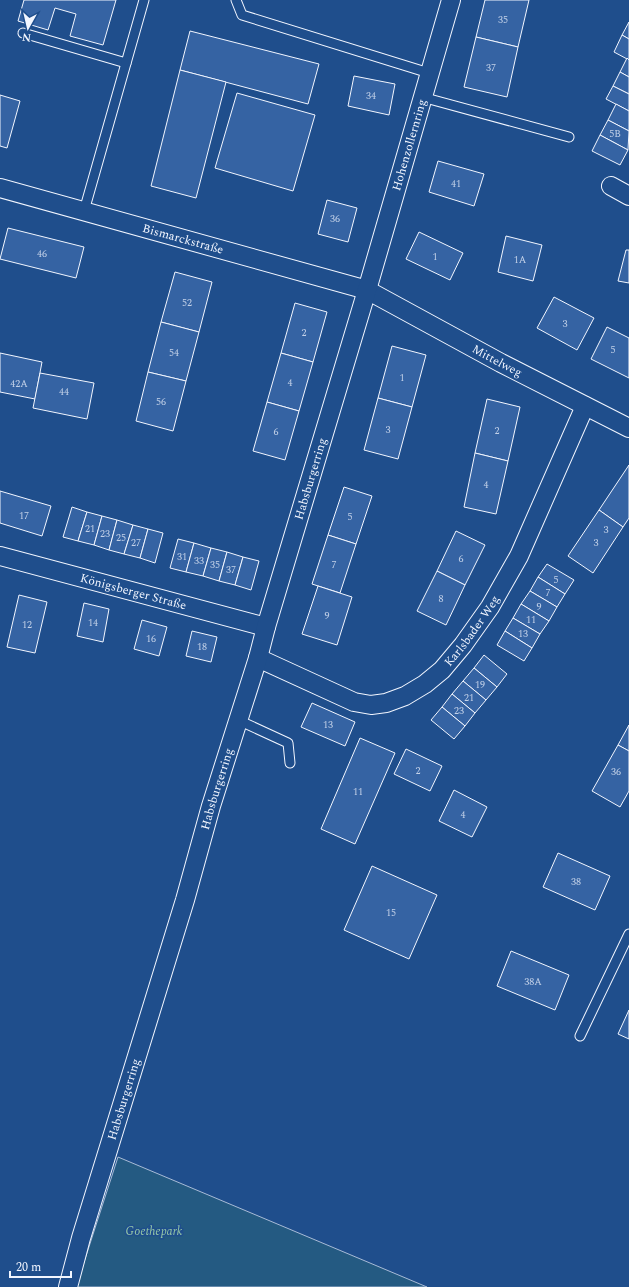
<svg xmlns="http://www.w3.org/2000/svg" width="629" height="1287" viewBox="0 0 629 1287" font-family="Spectral,serif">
<rect width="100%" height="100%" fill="#1f4e8c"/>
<path fill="#245a82" stroke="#a8bbd7" d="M118 1157 427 1287H76Z"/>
<g fill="#3563a3" stroke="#f2f6ff">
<path d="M24 0H116L103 45 70 36 76 14 55 8 48 30 18 21Z"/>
<path d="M485 0H529L518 47 476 37Z"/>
<path d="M629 22V39L622 35Z"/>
<path d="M190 31 319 64 308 104 180 70Z"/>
<path d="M622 35 629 39V60L614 52Z"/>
<path d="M476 37 518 47 507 97 464 87Z"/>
<path d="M627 58 629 60V77L620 72Z"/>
<path d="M180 70 226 82 196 198 151 186Z"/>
<path d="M620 72 629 77V94L613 86Z"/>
<path d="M354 76 395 84 389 115 348 106Z"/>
<path d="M613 86 629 94V111L606 99Z"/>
<path d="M237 93 315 115 293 191 215 168Z"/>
<path d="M0 95 20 101 7 148 0 146Z"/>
<path d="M616 104 629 111V131L608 120Z"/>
<path d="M608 120 629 131 628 150 600 135Z"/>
<path d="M600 135 628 150 620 165 592 151Z"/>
<path d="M438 161 484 174 474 206 429 192Z"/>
<path d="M327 200 357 208 348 242 318 234Z"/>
<path d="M8 228 84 247 76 278 0 259Z"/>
<path d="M419 232 463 253 450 280 406 259Z"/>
<path d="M506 236 542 245 533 281 498 272Z"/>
<path d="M626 250H629V283L618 281Z"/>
<path d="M175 272 212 282 199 332 161 322Z"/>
<path d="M554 297 594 318 577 350 537 328Z"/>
<path d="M295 303 327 312 313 362 281 353Z"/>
<path d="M161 322 199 332 186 381 148 372Z"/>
<path d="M607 327 629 338V378L591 359Z"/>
<path d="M392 346 426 355 412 407 378 398Z"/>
<path d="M0 353 42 362 35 399 0 392Z"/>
<path d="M281 353 313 362 299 411 267 402Z"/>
<path d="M148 372 186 381 173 431 136 421Z"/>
<path d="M40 373 94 383 87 419 33 408Z"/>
<path d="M378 398 412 407 398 459 364 450Z"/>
<path d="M487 399 520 407 508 461 475 453Z"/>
<path d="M267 402 299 411 285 460 253 451Z"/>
<path d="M475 453 508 461 496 514 464 507Z"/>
<path d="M629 465V518L623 527 599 510Z"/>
<path d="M344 487 372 496 356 544 328 535Z"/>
<path d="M0 491 51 506 42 536 0 523Z"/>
<path d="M72 507 87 512 78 541 63 537Z"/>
<path d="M599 510 623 527 593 573 568 556Z"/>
<path d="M87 512 102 516 94 545 78 541Z"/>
<path d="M102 516 117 520 109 550 94 545Z"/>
<path d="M117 520 133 525 124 554 109 550Z"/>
<path d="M133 525 148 529 140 558 124 554Z"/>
<path d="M148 529 163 533 155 563 140 558Z"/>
<path d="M456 531 485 545 465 585 437 571Z"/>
<path d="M328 535 356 544 340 593 312 584Z"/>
<path d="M178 539 194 543 186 572 170 568Z"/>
<path d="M194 543 211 548 203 576 186 572Z"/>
<path d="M211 548 227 552 219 581 203 576Z"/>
<path d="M227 552 243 557 235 585 219 581Z"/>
<path d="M243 557 259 561 251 590 235 585Z"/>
<path d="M547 564 574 580 565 594 538 577Z"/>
<path d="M437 571 465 585 446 625 417 611Z"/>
<path d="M538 577 565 594 557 607 530 591Z"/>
<path d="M318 586 352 597 337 645 302 634Z"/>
<path d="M530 591 557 607 549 621 521 604Z"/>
<path d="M19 595 47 602 35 653 7 647Z"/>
<path d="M84 603 109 609 103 642 77 636Z"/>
<path d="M521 604 549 621 540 634 513 618Z"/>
<path d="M513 618 540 634 532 648 505 631Z"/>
<path d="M142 620 167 627 159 656 134 649Z"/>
<path d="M192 631 217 637 211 662 186 656Z"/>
<path d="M505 631 532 648 524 661 497 645Z"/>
<path d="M484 655 507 674 497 687 474 668Z"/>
<path d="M474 668 497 687 486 700 463 681Z"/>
<path d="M463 681 486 700 475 713 452 694Z"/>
<path d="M452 694 475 713 465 726 442 707Z"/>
<path d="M312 703 355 722 345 746 301 727Z"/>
<path d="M442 707 465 726 454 739 431 720Z"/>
<path d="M629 725V751L618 745Z"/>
<path d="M360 738 395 753 355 844 321 829Z"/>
<path d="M618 745 629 751V791L620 807 592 791Z"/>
<path d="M406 749 442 766 430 791 394 774Z"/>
<path d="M454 790 487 807 472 837 439 821Z"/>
<path d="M558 853 610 876 595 910 543 887Z"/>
<path d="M372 866 437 895 409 959 344 930Z"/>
<path d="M511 951 569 975 555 1010 497 986Z"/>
<path d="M629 1010V1039L618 1034Z"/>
</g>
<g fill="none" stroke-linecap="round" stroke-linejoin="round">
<defs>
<g id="service">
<path d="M236 0 242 15 429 73"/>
<path d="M23 33 126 63"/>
<path d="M422 97 569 137"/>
<path d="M84 211 144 0"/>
<path d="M238 720 288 743 290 763"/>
<path d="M580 1036 629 934"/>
</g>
<g id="minor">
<path d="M611 186 629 196"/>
<path id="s1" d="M0 188 367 290 501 363 629 428"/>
<path id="s2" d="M0 556 266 627"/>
<path id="s3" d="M258 658 354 702 371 705 386 703 405 696 425 684 442 670 463 645 490 607 519 556 585 406"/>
<path id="s4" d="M68 1287 81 1238 185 900 211 806 258 658 266 627 367 290 451 0"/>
</g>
</defs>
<use href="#service" stroke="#f2f6ff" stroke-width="11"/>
<use href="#minor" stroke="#f2f6ff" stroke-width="20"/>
<use href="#service" stroke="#1f4e8c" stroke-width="9"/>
<use href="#minor" stroke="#1f4e8c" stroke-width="18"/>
</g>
<g text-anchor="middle" stroke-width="3" stroke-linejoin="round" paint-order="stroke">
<g font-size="10" fill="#c3d1e8">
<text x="503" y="23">35</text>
<text x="491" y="71">37</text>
<text x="371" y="99">34</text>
<text x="615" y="137">5B</text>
<text x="456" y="187">41</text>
<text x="335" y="222">36</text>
<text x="42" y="257">46</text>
<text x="435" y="260">1</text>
<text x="520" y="263">1A</text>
<text x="187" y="306">52</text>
<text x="565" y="327">3</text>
<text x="304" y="336">2</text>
<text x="613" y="353">5</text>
<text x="174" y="356">54</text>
<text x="402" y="381">1</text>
<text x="290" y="386">4</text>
<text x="19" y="387">42A</text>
<text x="64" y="395">44</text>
<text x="161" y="405">56</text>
<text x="388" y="433">3</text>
<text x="497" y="434">2</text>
<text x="276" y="435">6</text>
<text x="486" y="488">4</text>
<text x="24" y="519">17</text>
<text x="350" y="520">5</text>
<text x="90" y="532">21</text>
<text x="606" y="533">3</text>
<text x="105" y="537">23</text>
<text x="121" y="541">25</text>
<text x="136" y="546">27</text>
<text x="596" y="546">3</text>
<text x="182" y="560">31</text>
<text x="461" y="562">6</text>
<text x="199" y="564">33</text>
<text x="215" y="568">35</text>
<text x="334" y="568">7</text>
<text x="231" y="573">37</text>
<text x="556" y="583">5</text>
<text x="548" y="596">7</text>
<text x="441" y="602">8</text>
<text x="539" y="610">9</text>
<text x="327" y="619">9</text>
<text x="531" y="623">11</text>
<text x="93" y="626">14</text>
<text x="27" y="628">12</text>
<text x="523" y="637">13</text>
<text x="151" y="642">16</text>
<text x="202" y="650">18</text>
<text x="480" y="688">19</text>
<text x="469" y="701">21</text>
<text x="459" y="714">23</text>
<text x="328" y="728">13</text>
<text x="418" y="774">2</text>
<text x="616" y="775">36</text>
<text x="358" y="795">11</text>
<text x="463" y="818">4</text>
<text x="576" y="885">38</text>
<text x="391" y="916">15</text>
<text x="533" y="985">38A</text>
</g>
<g font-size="12" fill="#f2f6ff" stroke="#1f4e8c">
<text dy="4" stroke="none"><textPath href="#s4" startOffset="1192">Hohenzollernring</textPath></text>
<text dy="4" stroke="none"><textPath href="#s1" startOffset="190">Bismarckstraße</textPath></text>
<text dy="4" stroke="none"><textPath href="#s1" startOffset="529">Mittelweg</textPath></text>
<text dy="4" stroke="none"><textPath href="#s4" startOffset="844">Habsburgerring</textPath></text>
<text dy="4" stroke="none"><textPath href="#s2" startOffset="138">Königsberger Straße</textPath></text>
<text dy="4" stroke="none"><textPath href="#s3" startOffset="253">Karlsbader Weg</textPath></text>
<text dy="4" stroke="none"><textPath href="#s4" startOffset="520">Habsburgerring</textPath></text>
<text dy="4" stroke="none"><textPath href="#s4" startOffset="196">Habsburgerring</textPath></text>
</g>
<g font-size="12" font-style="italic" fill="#97c8a6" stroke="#1f4e8c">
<text x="154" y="1235">Goethepark</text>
</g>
</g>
<g transform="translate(28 28) rotate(188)" stroke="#1f4e8c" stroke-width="3" paint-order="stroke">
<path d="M0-3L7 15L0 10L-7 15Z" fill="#f2f6ff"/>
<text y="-6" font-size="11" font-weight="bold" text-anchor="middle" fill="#f2f6ff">N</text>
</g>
<path d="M10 1271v6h61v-6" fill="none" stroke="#f2f6ff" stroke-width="2"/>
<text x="16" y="1271" font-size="12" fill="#f2f6ff" stroke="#1f4e8c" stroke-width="3" paint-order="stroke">20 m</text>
</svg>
